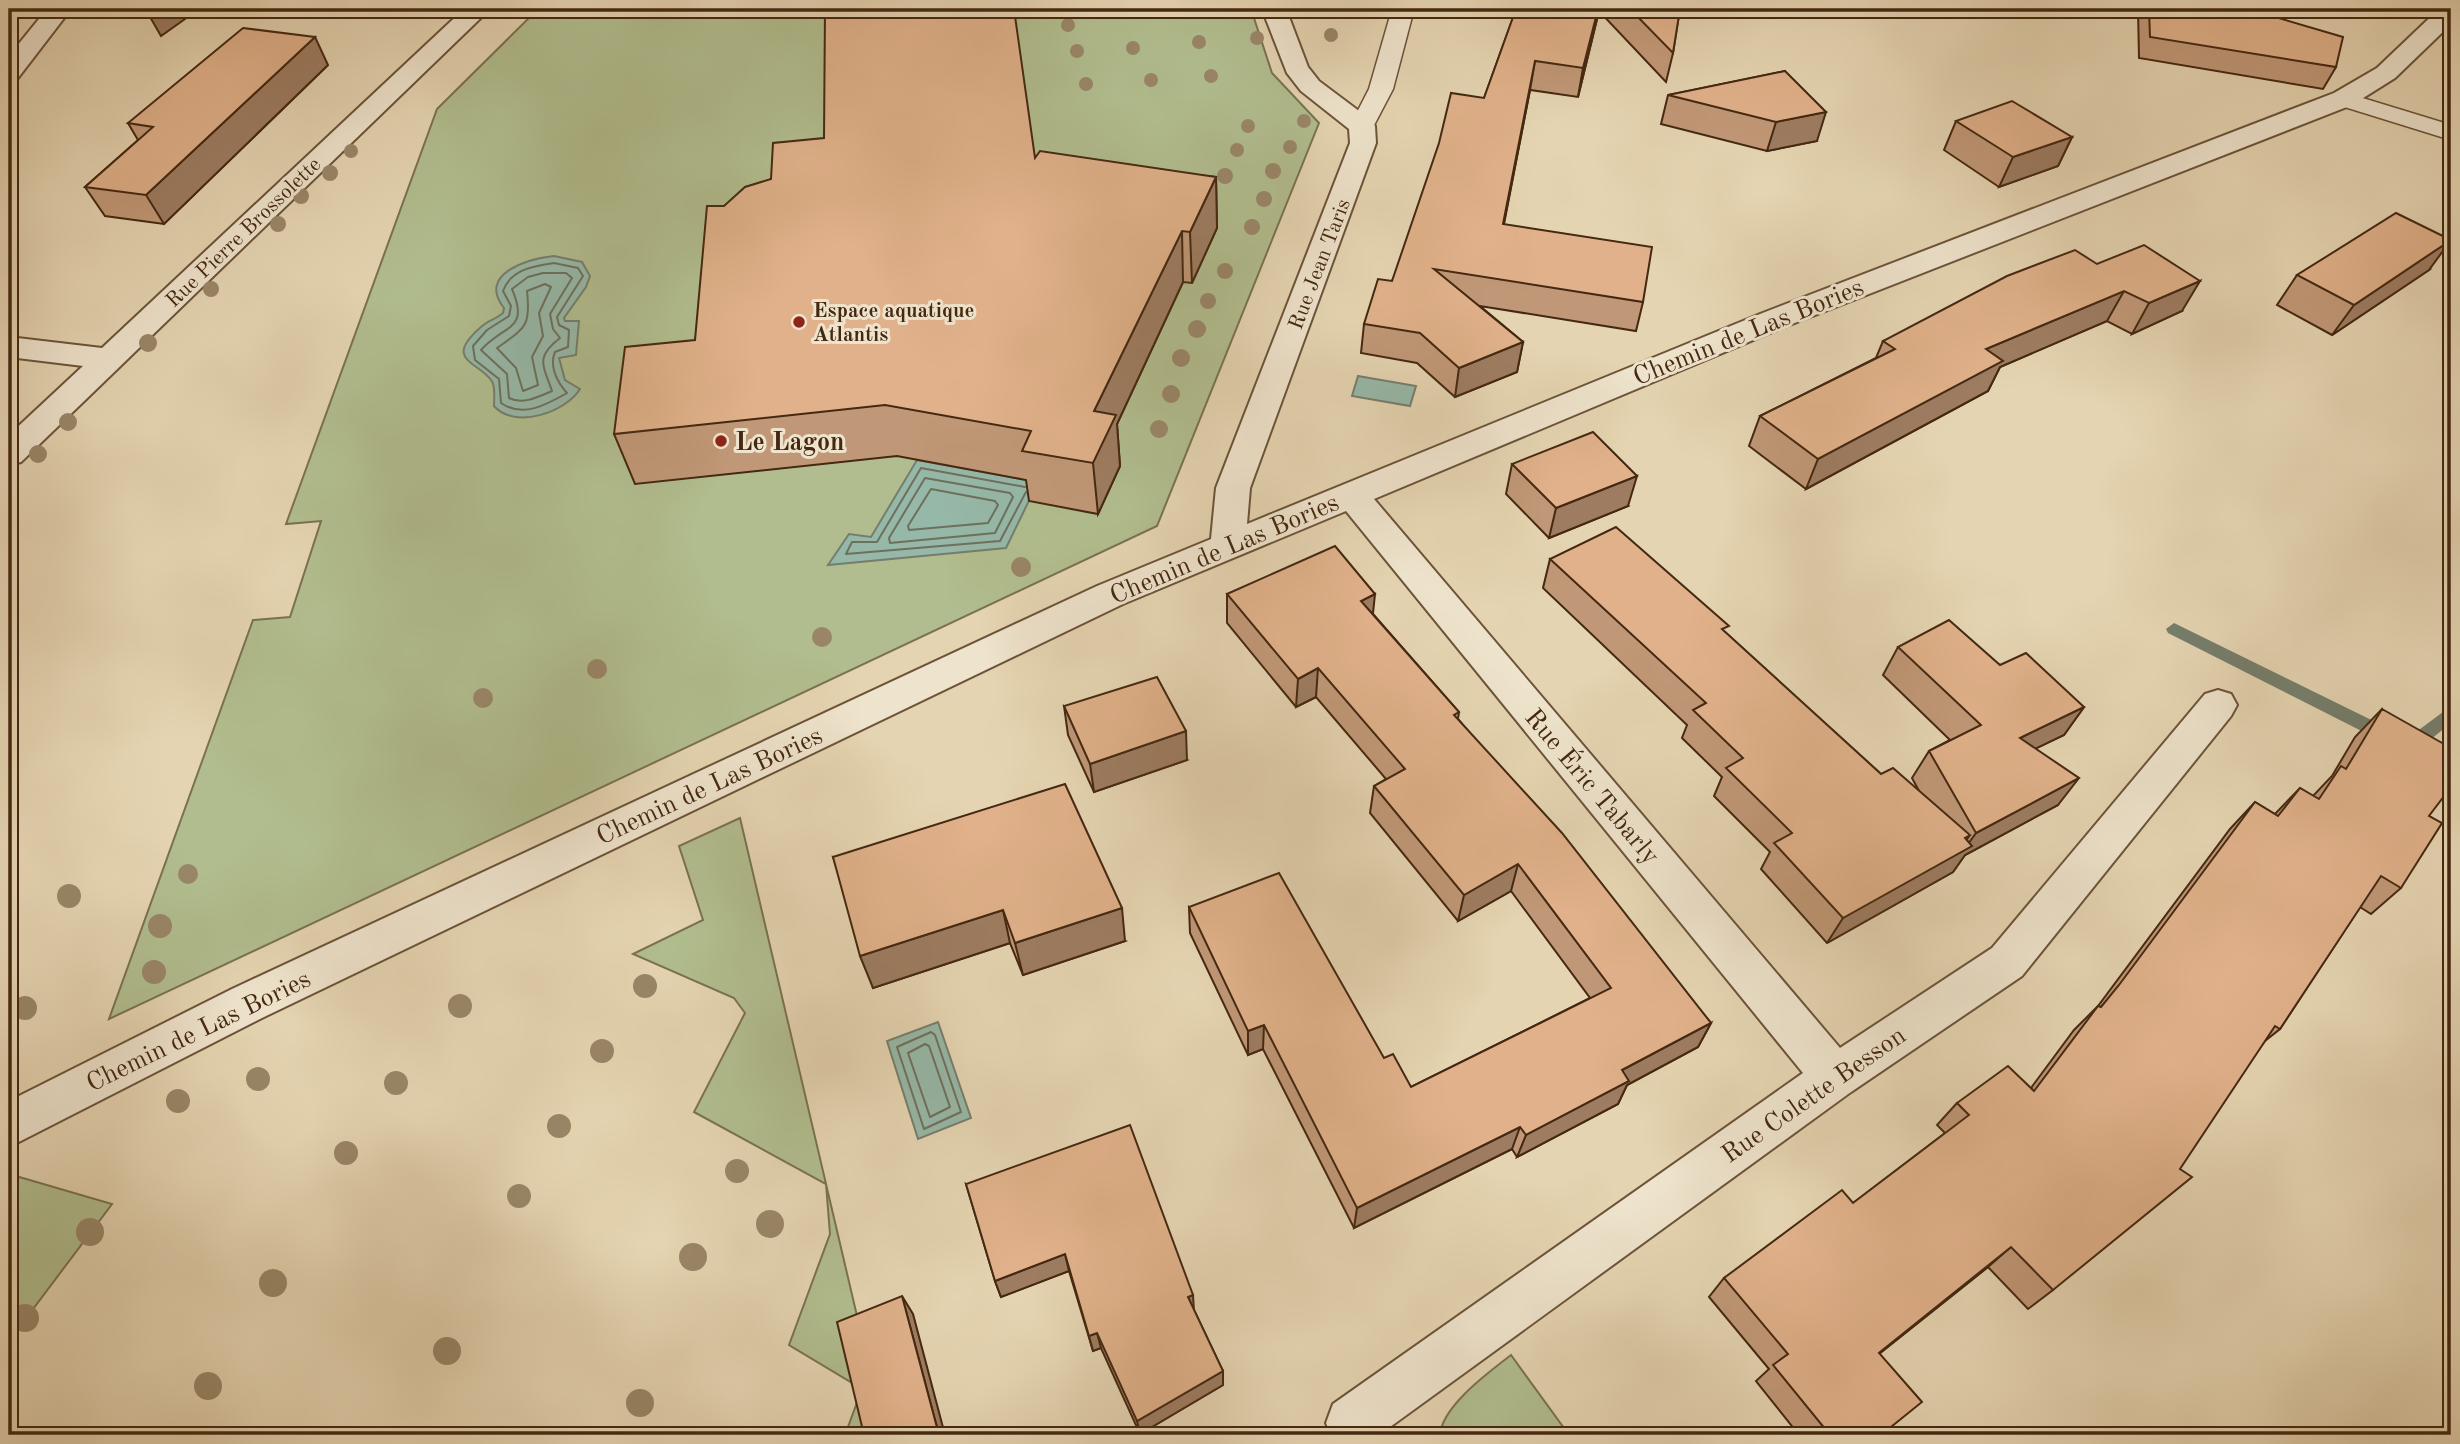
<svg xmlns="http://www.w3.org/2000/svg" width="2460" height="1444" viewBox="0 0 2460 1444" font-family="'Old Standard TT',serif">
<rect width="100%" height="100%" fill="#e5d4b1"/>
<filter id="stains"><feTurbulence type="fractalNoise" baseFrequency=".00286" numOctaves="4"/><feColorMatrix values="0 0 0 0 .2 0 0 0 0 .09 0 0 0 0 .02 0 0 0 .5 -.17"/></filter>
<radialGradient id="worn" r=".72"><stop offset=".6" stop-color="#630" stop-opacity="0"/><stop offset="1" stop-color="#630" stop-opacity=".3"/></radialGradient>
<g fill="#b1bd8e" stroke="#7a7250" stroke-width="2">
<path d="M538 9H1251L1272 73 1319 123 1157 526 109 1019 253 620 290 617 321 521 286 524 437 109Z"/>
<path d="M740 818 885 1435H845L862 1389 789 1345 830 1234 826 1184 694 1112 745 1013 734 998 633 954 703 920 679 846Z"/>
<path d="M9 1174 112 1204 9 1341Z"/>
<path d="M1511 1355 1569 1435H1440C1442 1406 1489 1372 1511 1355Z"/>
</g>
<g fill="#96b8a8" stroke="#757e6c" stroke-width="2">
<path d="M554 256 582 262 590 276 586 287 564 318 565 321H579L576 355 559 358 565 380 580 389C566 412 515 430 494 406 494 399 496 385 491 380 477 361 443 360 481 327 488 320 495 320 503 313L504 308C477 274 527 259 554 256Z"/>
<path d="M1358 376 1416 386 1410 406 1352 396Z"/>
<path d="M917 460 1038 482 1006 548 828 565 849 534 871 537Z"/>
<path d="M938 1022 971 1118 918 1139 887 1041Z"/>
</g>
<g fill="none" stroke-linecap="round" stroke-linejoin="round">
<g stroke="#6d705c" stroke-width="2">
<path d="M554 263 578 268 583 276 557 317 559 325 569 330 568 347 555 352C549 366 557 382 567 393 546 405 523 418 501 403L499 379 475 360 473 346 487 330 509 316 511 306 503 291C511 269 534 266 554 263Z"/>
<path d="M543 273H566L572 278 550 314 553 329 560 338C535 357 543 365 552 391 538 397 523 405 509 398L507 374 481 350C504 324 530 331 512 289L528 277Z"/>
<path d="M545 284 551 287 539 313 543 336 532 357 538 385 523 391 516 368 497 348C525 328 531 327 527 291Z"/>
<path d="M925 478 1010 493 1013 497 995 533 890 543 889 538Z"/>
<path d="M1025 487 921 468 877 542H852L846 554 1000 541 1026 492"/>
<path d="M931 489 995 501 998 505 988 523 909 530 908 526Z"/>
<path d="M931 1032 935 1035 961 1112 924 1129 897 1047Z"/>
<path d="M925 1044 929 1046 950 1107 930 1117 908 1053Z"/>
</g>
<path fill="#757e6c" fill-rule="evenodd" d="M2174 623 2408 738 2451 706V723L2415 752H2403L2168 633 2166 629Z"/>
<defs>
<g id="service">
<path d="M1392 9H1414L1393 89 1371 131H1353L1350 126 1369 89Z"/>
<path d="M2343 92 2451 125V140L2335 104 2331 99 2335 94Z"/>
</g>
<g id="minor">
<path d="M47 9H71L18 78 9 81V56Z"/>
<path d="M464 9H490L21 462 9 465V435L83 366 9 357V337L102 348Z"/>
<path d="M1262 9H1286L1308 67 1319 81 1371 120 1375 126 1376 143 1250 488 1247 524 1760 314 2334 93 2377 68 2439 9H2451V24L2395 78 2352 105 1782 328 1374 499 1840 1048 1992 948 2205 694 2218 690 2231 694 2237 705 2231 716 2022 976 1851 1092 1379 1435H1331L1326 1423 1333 1404 1803 1073 1346 511 1123 604 264 1017 9 1147V1101L232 989 1097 586 1211 539 1216 488 1350 143 1349 129 1301 91 1287 73Z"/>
</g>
</defs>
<use href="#service" stroke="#6c5339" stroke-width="3"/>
<use href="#minor" stroke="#6c5339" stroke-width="4"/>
<use href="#service" fill="#eee3cc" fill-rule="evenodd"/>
<use href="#minor" fill="#eee3cc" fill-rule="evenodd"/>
</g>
<g fill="#998667">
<circle cx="1068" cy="25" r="7"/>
<circle cx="1331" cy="35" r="7"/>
<circle cx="1257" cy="38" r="7"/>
<circle cx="1199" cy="42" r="7"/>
<circle cx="1133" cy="48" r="7"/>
<circle cx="1077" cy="51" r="7"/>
<circle cx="1211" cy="76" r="7"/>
<circle cx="1151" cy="80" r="7"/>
<circle cx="1086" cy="84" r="7"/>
<circle cx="1304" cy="121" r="7"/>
<circle cx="1248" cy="126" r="7"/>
<circle cx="1290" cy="147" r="7"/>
<circle cx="1237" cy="150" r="7"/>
<circle cx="351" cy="151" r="7"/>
<circle cx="1273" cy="171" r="8"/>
<circle cx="330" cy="173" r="8"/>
<circle cx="1225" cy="176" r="8"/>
<circle cx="301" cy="196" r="8"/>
<circle cx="1264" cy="199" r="8"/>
<circle cx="278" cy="224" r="8"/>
<circle cx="1252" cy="227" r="8"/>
<circle cx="1225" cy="271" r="8"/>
<circle cx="211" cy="289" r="8"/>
<circle cx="1208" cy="301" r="8"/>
<circle cx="1197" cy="329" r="9"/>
<circle cx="148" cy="343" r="9"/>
<circle cx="1181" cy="358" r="9"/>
<circle cx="1171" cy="394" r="9"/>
<circle cx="68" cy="422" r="9"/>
<circle cx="1159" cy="429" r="9"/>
<circle cx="38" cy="454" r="9"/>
<circle cx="1021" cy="567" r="10"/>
<circle cx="822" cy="637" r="10"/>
<circle cx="597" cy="669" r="10"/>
<circle cx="483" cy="698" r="10"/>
<circle cx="188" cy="874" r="10"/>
<circle cx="69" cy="896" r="12"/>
<circle cx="160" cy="926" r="12"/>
<circle cx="154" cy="972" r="12"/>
<circle cx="645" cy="986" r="12"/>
<circle cx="460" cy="1006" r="12"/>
<circle cx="25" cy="1008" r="12"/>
<circle cx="602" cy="1051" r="12"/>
<circle cx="258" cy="1079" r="12"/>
<circle cx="396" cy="1083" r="12"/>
<circle cx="178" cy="1101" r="12"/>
<circle cx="559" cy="1126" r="12"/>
<circle cx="346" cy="1153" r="12"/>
<circle cx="737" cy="1171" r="12"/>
<circle cx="519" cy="1196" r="12"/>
<circle cx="770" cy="1224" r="14"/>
<circle cx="90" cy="1232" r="14"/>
<circle cx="693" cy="1257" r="14"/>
<circle cx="273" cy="1283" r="14"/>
<circle cx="25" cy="1318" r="14"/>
<circle cx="447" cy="1351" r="14"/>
<circle cx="208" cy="1386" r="14"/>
<circle cx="640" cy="1403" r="14"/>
</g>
<g fill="#c19877" stroke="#442811" stroke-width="2">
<path d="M1516 9H1680L1673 53 1666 82 1599 11 1578 97 1530 90 1504 224 1643 302 1636 331 1480 306 1523 342 1517 372 1455 397 1417 363 1361 353 1364 324 1392 281 1484 98Z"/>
<path d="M2138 9H2248L2336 67 2323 89 2139 58Z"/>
<path d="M328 65 164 224 105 216 85 187 138 140 128 123Z"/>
<path d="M1785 71 1817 141 1767 151 1661 124 1668 95Z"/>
<path d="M1956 121 2072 137 2058 166 1999 187 1944 150Z"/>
<path d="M824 138 1035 158 1216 177 1217 228 1192 283 1183 282 1117 424 1120 466 1098 514 1029 501 1026 480 897 456 635 484 614 434 695 340 724 206 771 179Z"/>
<path d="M2097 264 2182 311 2132 334 2107 321 2000 367 1988 391 1806 489 1749 446 1760 416 1876 358 1883 341Z"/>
<path d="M2429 270 2332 335 2277 305 2297 275Z"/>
<path d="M1512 464 1628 506 1549 538 1506 494Z"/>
<path d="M1550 559 1726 633 1881 774 1919 791 1912 778 1929 751 1950 740 1883 675 1898 647 2000 665 2084 707 2064 735 2036 748 2058 805 1965 855 1953 872 1827 943 1761 869 1770 852 1714 796 1722 777 1682 738 1687 725 1543 588Z"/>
<path d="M1227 594 1373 614 1459 712 1458 719 1711 1023 1698 1047 1627 1085 1618 1104 1517 1157 1512 1149 1354 1228 1263 1049 1248 1055 1190 933 1189 907 1384 1058 1411 1087 1590 998 1511 891 1458 921 1370 813 1374 786 1386 779 1316 697 1296 707 1227 623Z"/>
<path d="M1064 706 1187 760 1094 792 1068 735Z"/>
<path d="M2382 709 2429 816 2401 888 2371 914 2360 907 2280 1029 2265 1041 2053 1290 2028 1309 1988 1267 1880 1353 1881 1435H1799L1756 1381 1769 1369 1709 1297 1724 1278 1853 1203 1945 1133 1937 1125 1957 1103 2031 1088 2074 1030 2098 1006 2230 829 2255 802 2275 814 2300 788 2313 796 2332 776 2355 737Z"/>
<path d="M833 857 1125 941 1023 975 1010 943 873 988Z"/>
<path d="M966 1184 1193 1308 1223 1371V1385L1140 1434 1101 1348 1093 1351 1069 1271 1001 1297 995 1281Z"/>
</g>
<g fill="#9d7c61" stroke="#442811" stroke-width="2">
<path d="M148 9H199L161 36 146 10Z"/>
<path d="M1598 9H1599V11L1578 97 1583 68Z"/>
<path d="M315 37 328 65 164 224 146 195Z"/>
<path d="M1535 61 1530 90 1498 253 1503 224Z"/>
<path d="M1826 112 1817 141 1767 151 1776 122Z"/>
<path d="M2072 137 2058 166 1999 187 2013 157Z"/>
<path d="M1216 177 1217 228 1192 283 1190 232Z"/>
<path d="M1182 231 1183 282 1117 424 1120 466 1098 514 1093 463 1094 411Z"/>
<path d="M2451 240 2429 270 2332 335 2354 305Z"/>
<path d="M2200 281 2182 311 2132 334 2149 303Z"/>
<path d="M2124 291 2107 321 2000 367 1988 391 1806 489 1818 459 1986 349Z"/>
<path d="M1523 342 1517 372 1455 397 1459 368Z"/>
<path d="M1637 476 1628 506 1549 538 1556 508Z"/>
<path d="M1375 594 1372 623 1361 601Z"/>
<path d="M1318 668 1316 697 1296 707 1298 679Z"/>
<path d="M2084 707 2064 735 2002 765 2020 738Z"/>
<path d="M1186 731 1187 760 1094 792 1090 764Z"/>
<path d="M2079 778 2058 805 1965 855 1953 872 1827 943 1843 918 1965 838 1970 835 1957 854 1963 851 1976 833Z"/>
<path d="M1518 864 1511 891 1458 921 1464 895Z"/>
<path d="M1122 908 1125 941 1023 975 1015 943Z"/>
<path d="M1003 910 1010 943 873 988 860 956Z"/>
<path d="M1711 1023 1698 1047 1627 1085 1618 1104 1517 1157 1526 1135 1622 1070Z"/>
<path d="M1264 1025 1263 1049 1248 1055V1031Z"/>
<path d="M1520 1127 1512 1149 1354 1228 1357 1208Z"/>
<path d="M2011 1247 1988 1267 1859 1370 1879 1353Z"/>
<path d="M1065 1254 1069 1271 1001 1297 995 1281Z"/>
<path d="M1193 1295 1194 1311 1188 1297Z"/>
<path d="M902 1296 913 1314 945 1435H939Z"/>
<path d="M1097 1333 1101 1348 1093 1351 1089 1336Z"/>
<path d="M1223 1371V1385L1140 1434 1137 1421Z"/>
</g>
<g fill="#e0b18a" stroke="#442811" stroke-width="2">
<path d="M825 9H1014L1035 158 1040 151 1216 177 1190 232 1182 231 1094 411 1116 415 1093 463 1022 451 1031 431 885 405 614 434 625 347 695 340 707 206H724L745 187 771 179 773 143 824 138Z"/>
<path d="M1516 9H1598L1583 68 1535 61 1503 224 1652 247 1643 302 1434 269 1523 342 1459 368 1420 333 1364 324 1378 279 1392 281 1439 143 1451 93 1484 98Z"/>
<path d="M1630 9H1680L1673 53Z"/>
<path d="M2149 9H2248L2343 37 2336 67 2150 37Z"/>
<path d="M243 28 315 37 146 195 85 187 153 127 128 123Z"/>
<path d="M1785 71 1826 112 1776 122 1668 95Z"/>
<path d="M2012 101 2072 137 2013 157 1956 121Z"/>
<path d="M2396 213 2451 240 2354 305 2297 275Z"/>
<path d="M2144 245 2200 281 2149 303 2124 291 1986 349 2003 361 1818 459 1760 416 1895 349 1883 341 2007 276 2075 250 2097 264Z"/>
<path d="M1593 432 1637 476 1556 508 1512 464Z"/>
<path d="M1616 527 1729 626 1722 629 1881 774 1893 768 1970 835 1965 838 1972 846 1843 918 1774 843 1792 833 1726 768 1743 758 1693 710 1706 703 1550 559Z"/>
<path d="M1335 546 1375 594 1361 601 1459 712 1454 715 1562 833 1711 1023 1622 1070 1629 1081 1526 1135 1520 1127 1357 1208 1264 1025 1248 1031 1189 907 1279 873 1384 1058 1393 1054 1411 1087 1611 988 1518 864 1464 895 1374 786 1405 769 1318 668 1298 679 1227 594Z"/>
<path d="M1949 620 2000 665 2026 653 2084 707 2020 738 2079 778 1976 833 1929 751 1981 725 1898 647Z"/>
<path d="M1157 677 1186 731 1090 764 1064 706Z"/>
<path d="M2382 709 2451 748V787L2429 816 2442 823 2401 888 2381 876 2280 1029 2275 1026 2180 1169 2192 1177 2053 1290 2011 1247 1879 1353 1922 1402 1881 1435H1830L1773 1365 1788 1354 1724 1278 1842 1190 1853 1203 1969 1115 1957 1103 2008 1066 2034 1091 2098 1006 2101 1007 2119 985 2255 802 2278 816 2300 788 2319 799 2341 766 2346 769Z"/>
<path d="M1065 784 1122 908 1015 943 1003 910 860 956 833 857Z"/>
<path d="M1130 1125 1193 1295 1188 1297 1223 1371 1137 1421 1097 1333 1089 1336 1065 1254 995 1281 966 1184Z"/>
<path d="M902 1296 939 1435H864L837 1322Z"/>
</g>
<g fill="#8f2418" stroke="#eee3cc" stroke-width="2.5">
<circle cx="799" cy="322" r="7"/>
<circle cx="721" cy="441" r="7"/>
</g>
<g text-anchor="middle" stroke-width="6" stroke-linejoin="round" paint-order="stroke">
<g font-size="21" fill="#442811" stroke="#eee3cc">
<text transform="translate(243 232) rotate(-44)" y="7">Rue Pierre Brossolette</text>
<text transform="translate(1319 264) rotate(-69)" y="7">Rue Jean Taris</text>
</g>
<g font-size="21" font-weight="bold" fill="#442811" stroke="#eee3cc" text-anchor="start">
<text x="813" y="317">Espace aquatique<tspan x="813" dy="24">Atlantis</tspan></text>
</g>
<g font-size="26" fill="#442811" stroke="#eee3cc">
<text transform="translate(1748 331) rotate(-22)" y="9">Chemin de Las Bories</text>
<text transform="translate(1224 548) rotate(-23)" y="9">Chemin de Las Bories</text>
<text transform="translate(709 785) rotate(-25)" y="9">Chemin de Las Bories</text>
<text transform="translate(1593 786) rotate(50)" y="9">Rue Éric Tabarly</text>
<text transform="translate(198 1030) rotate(-26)" y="9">Chemin de Las Bories</text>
<text transform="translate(1813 1094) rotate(-35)" y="9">Rue Colette Besson</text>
</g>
<g font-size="26" font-weight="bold" fill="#442811" stroke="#eee3cc" text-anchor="start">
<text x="735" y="450">Le Lagon</text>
</g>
</g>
<rect width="2460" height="1444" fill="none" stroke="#e5d4b1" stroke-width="35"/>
<rect x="10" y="10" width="2439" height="1423" fill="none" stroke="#442811" stroke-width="3.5"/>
<rect x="18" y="18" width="2425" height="1409" fill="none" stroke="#442811" stroke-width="2"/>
<rect width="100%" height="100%" filter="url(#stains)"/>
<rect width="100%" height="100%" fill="url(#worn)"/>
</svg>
